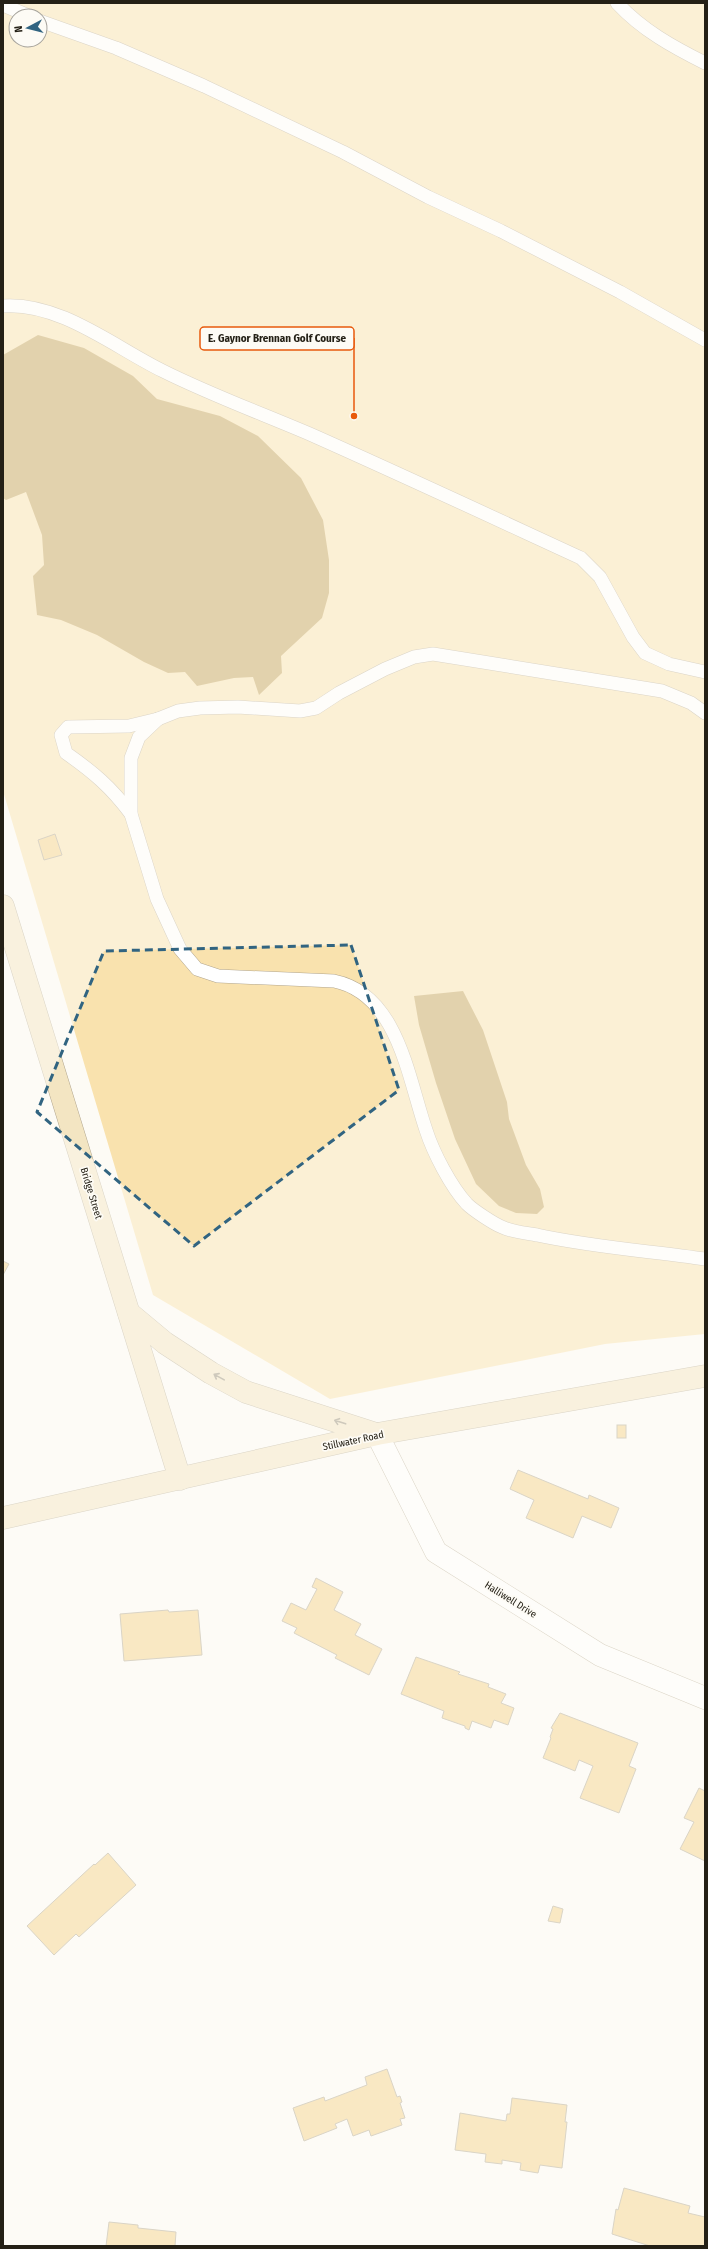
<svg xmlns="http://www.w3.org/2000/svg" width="708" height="2249" viewBox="0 0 708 2249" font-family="'Fira Sans Condensed',sans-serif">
<rect width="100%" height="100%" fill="#fdfbf5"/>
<path fill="#f9e2ae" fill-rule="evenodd" d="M3 3H705V1334L605 1344 330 1399 153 1295 3 791ZM16 16H40V40H16Z"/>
<g fill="#c2a156">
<path d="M38 335 84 348 133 376 157 399 220 416 258 436 301 478 323 520 329 560V593L322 618 281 656 282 673 259 695 253 677 234 678 197 686 185 672 168 673 144 662 97 635 61 620 37 615 33 576 44 565 42 535 26 492 6 500 3 498V355Z"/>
<path d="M463 991 483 1030 507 1102 509 1119 526 1165 540 1189 544 1207 537 1214 516 1213 499 1206 476 1184 455 1139 436 1083 419 1025 414 996Z"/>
</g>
<g fill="#f3d185" stroke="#b0a58d">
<path d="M55 834 62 855 44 860 38 840Z"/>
<path d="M3 1261 9 1264 3 1275Z"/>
<rect x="617" y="1425" width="9" height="13"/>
<path d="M518 1470 588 1499 589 1495 619 1508 611 1528 582 1516 573 1538 526 1518 534 1500 510 1489Z"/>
<path d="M316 1578 343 1592 334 1610 361 1624 355 1635 382 1649 369 1675 335 1658 337 1655 294 1633 297 1628 282 1621 291 1603 306 1610 317 1589 312 1587Z"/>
<path d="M168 1610 169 1612 198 1610 202 1655 124 1661 120 1614Z"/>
<path d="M416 1657 460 1672 458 1674 489 1684 488 1687 506 1694 501 1703 514 1708 508 1725 494 1720 491 1728 472 1721 469 1730 465 1728V1726L442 1718 444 1711 401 1694Z"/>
<path d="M560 1713 638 1743 629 1766 636 1769 619 1813 580 1798 593 1766 579 1760 575 1771 543 1758 551 1738 550 1737 553 1729 551 1728Z"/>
<path d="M699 1788 705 1791V1861L680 1849 694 1822 684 1818Z"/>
<path d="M108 1853 136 1885 79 1937 76 1934 54 1955 27 1926 94 1864 95 1865Z"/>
<path d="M553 1906 563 1909 560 1923 548 1921Z"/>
<path d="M387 2069 397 2097 400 2096 402 2102 400 2103 405 2118 400 2119 402 2125 371 2136 369 2130 353 2136 347 2119 335 2124 337 2128 304 2141 293 2108 324 2097 325 2101 367 2085 365 2077Z"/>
<path d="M512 2098 567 2105 565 2122H567L562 2168 540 2165 538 2173 520 2170 521 2163 502 2160V2164L485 2162 486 2154 455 2150 460 2113 506 2121 507 2114H510Z"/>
<path d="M624 2188 690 2206 688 2213 705 2217V2246H650L612 2234 616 2209 618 2210Z"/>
<path d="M109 2222 138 2225V2228L176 2232 175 2246H106Z"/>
</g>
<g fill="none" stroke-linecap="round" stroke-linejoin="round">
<defs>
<g id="service">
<path d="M617 3C642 30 673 47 705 63"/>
<path d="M3 5 29 16"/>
<path d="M40 21 116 48 204 86 343 152 428 197 501 231 620 292 705 340"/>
<path d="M3 306C60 302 114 347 163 371 211 395 263 414 312 435 402 475 492 517 581 558L600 577 633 637 645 653 669 664 705 672"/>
<path d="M705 713 691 703 662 691 433 654 414 657 385 669 339 693 316 708 300 711 238 707 200 708 178 711 158 719 139 737 131 758V814L157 899 180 949 197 969 218 976 334 981C398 994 408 1078 426 1130 433 1152 451 1187 467 1204 473 1210 494 1224 502 1227 512 1232 526 1233 537 1235 592 1247 649 1251 705 1259"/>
<path d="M131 814C111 787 93 772 66 753L61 735 68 727 129 726 158 719"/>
</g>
<path id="minor" d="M377 1434 436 1552 600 1655 705 1698"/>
<g id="secondary">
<path d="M3 906 180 1479"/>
<path d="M129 1313 165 1343 211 1373 246 1392 376 1434"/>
<path d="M3 1518 377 1434 705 1376"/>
</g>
</defs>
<use href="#service" stroke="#b2a68e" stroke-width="14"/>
<use href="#minor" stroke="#b2a68e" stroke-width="23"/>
<use href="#secondary" stroke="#b2a68e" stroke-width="23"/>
<use href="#service" stroke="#fff" stroke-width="13"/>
<use href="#minor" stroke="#fff" stroke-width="22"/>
<use href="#secondary" stroke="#f3e5c2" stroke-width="22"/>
</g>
<defs><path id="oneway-shaft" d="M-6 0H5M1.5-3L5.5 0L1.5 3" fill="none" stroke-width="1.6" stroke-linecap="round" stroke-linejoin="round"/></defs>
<g stroke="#968c75">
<use href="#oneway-shaft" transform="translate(219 1377) rotate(-151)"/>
<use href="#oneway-shaft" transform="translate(340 1422) rotate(-162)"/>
</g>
<path d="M0 0H708V2249H0ZM351 945 399 1090 194 1246 37 1112 104 951Z" fill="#fdfbf5" fill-opacity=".55" fill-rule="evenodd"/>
<path fill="none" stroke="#316481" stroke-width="3" stroke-dasharray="8 5" stroke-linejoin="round" d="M351 945 399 1090 194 1246 37 1112 104 951Z"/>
<g text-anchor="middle" stroke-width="3.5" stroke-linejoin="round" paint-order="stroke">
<g font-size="10" fill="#242016" stroke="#fdfbf5">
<text transform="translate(92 1193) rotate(73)" y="4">Bridge Street</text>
<text transform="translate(353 1440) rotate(-12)" y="4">Stillwater Road</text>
<text transform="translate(511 1599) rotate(32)" y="4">Halliwell Drive</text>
</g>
</g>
<path fill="none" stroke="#e8590c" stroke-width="1.5" d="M354 416L354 338"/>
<circle fill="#e8590c" stroke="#fdfbf5" stroke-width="1.5" cx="354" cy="416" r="4"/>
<rect fill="#fdfbf5" stroke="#e8590c" stroke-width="1.5" x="200" y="327" width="154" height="23" rx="4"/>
<g font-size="11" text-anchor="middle" font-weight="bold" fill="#242016">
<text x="277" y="342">E. Gaynor Brennan Golf Course</text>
</g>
<rect width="708" height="2249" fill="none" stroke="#242016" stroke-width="8"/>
<g transform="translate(28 28) rotate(263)"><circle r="19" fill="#fdfbf5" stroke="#a6a39c"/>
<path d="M0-3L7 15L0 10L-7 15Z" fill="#316481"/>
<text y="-6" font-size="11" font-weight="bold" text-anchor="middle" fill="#242016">N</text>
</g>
</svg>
